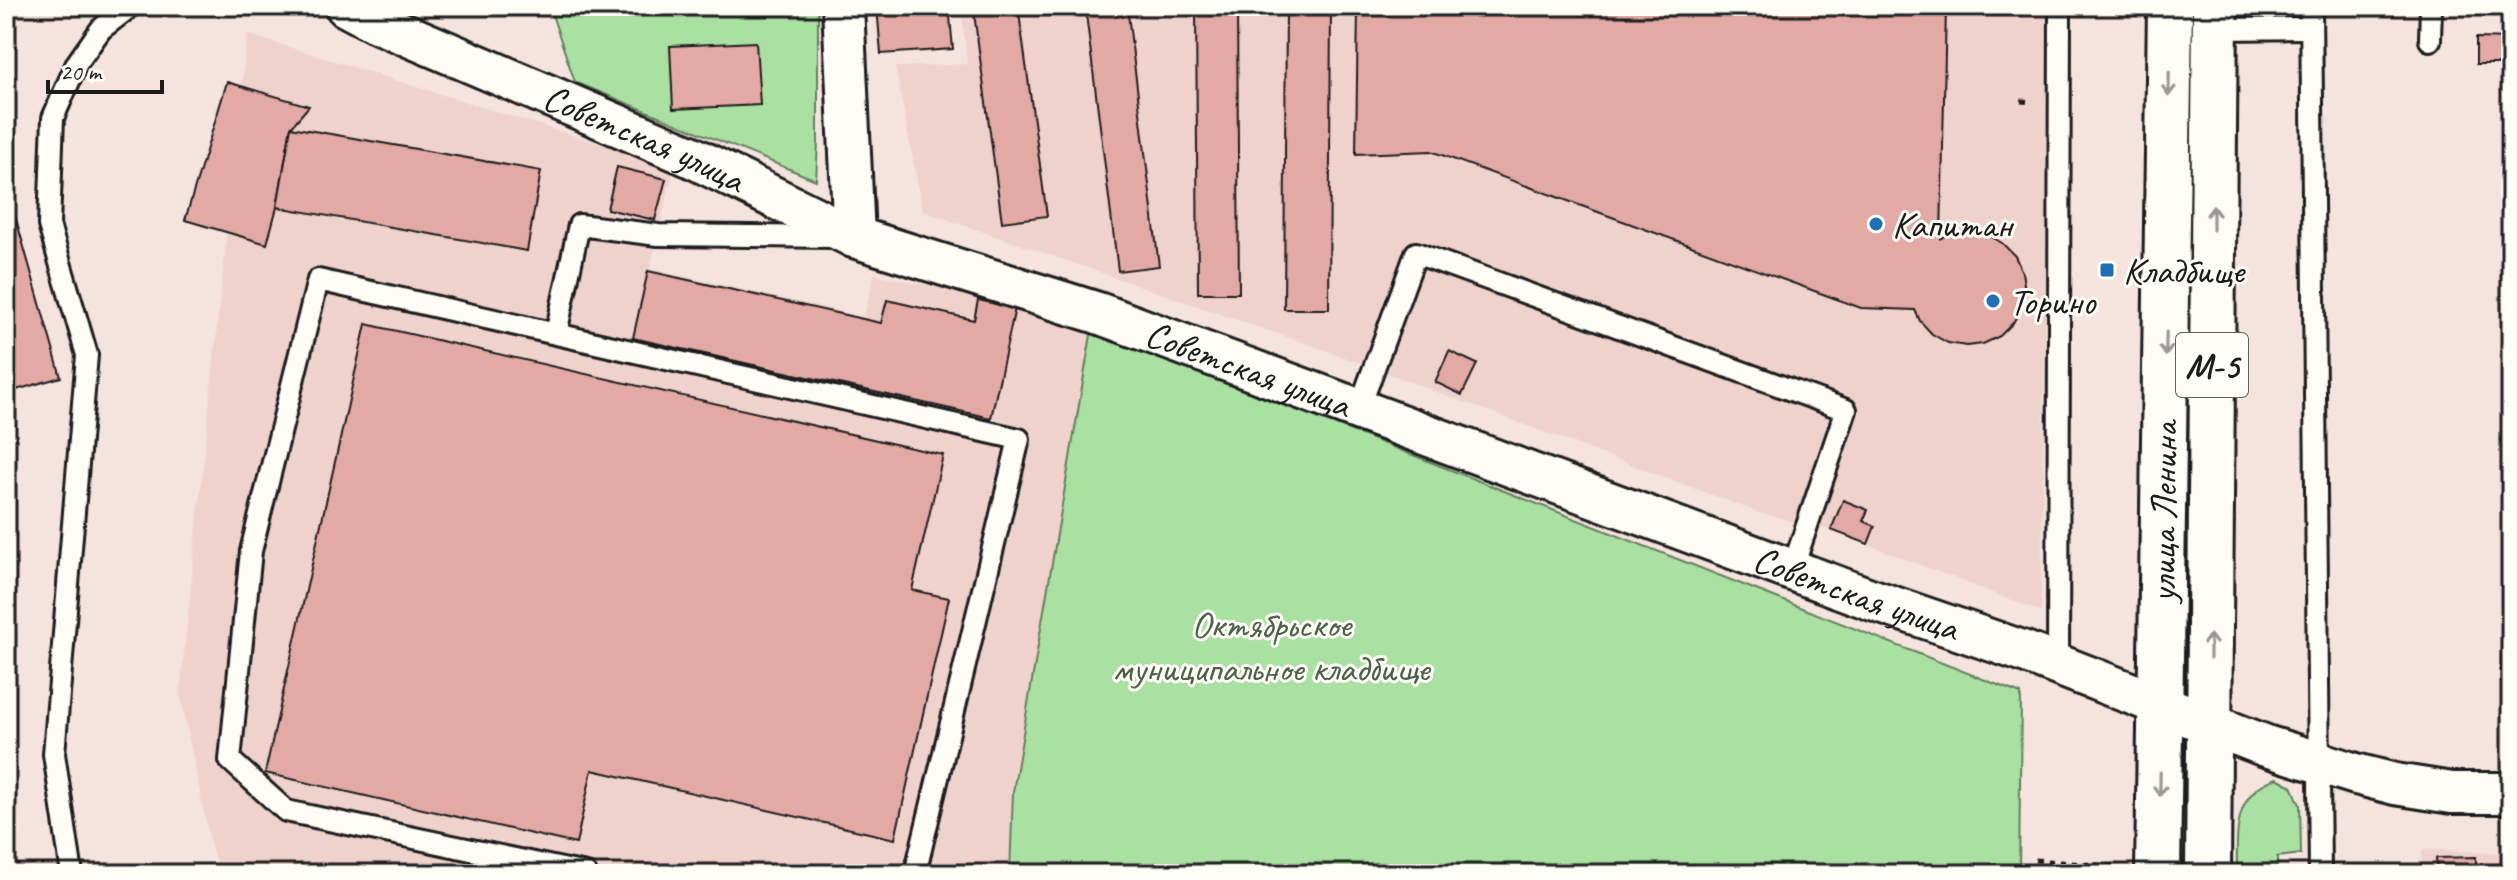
<svg xmlns="http://www.w3.org/2000/svg" width="2517" height="880" viewBox="0 0 2517 880" font-family="Caveat,sans-serif">
<rect width="100%" height="100%" fill="#f5e3de"/>
<filter id="ink" filterUnits="userSpaceOnUse"><feTurbulence type="fractalNoise" baseFrequency=".0125" numOctaves="2"/><feDisplacementMap in="SourceGraphic" scale="16" xChannelSelector="R" yChannelSelector="G"/><feConvolveMatrix kernelMatrix="1 2 1 2 8 2 1 2 1" color-interpolation-filters="sRGB"/></filter>
<g filter="url(#ink)">
<g fill="#f0d2cd">
<path d="M961 6H2050L2041 612 1831 530 1760 513 1336 354 923 211 895 67 967 64Z"/>
<path d="M247 34 674 167 650 269 864 317 874 274 1014 304 1092 329 1013 792 1010 874H220L211 847 180 693Z"/>
<path d="M2422 849 2511 854V874H2423Z"/>
</g>
<g fill="#aae0a2" stroke="#637e5f" stroke-width="2">
<path d="M549 6H818V143L816 180 575 82Z"/>
<path d="M1092 329 2021 694 2019 874H1010L1013 792Z"/>
<path d="M2277 778 2292 786 2300 805 2301 854 2277 857V874H2237C2237 835 2232 792 2277 778Z"/>
</g>
<g fill="#e3a9a5" stroke="#1c1c1c" stroke-width="2">
<path d="M877 6H949L953 49 881 54Z"/>
<path d="M973 6H1018L1047 216 1002 222Z"/>
<path d="M1085 6H1127L1159 266 1118 271Z"/>
<path d="M1196 6H1237L1239 293H1198Z"/>
<path d="M1286 6H1331L1329 309H1284Z"/>
<path d="M1358 6H1946L1941 238 1951 233 1969 231 1986 234 2002 243 2015 256 2022 272 2025 290 2021 308 2013 323 2000 336 1983 344 1966 346 1948 343 1932 334 1920 321 1915 310 1861 308 1431 151 1356 154Z"/>
<path d="M2476 38 2511 39V64H2476Z"/>
<path d="M756 42 760 105 673 109 670 46Z"/>
<path d="M227 82 309 106 291 127 277 207 267 244 185 220Z"/>
<path d="M291 127 541 171 527 251 277 207Z"/>
<path d="M617 167 666 179 655 220 607 209Z"/>
<path d="M6 184 61 377 6 393Z"/>
<path d="M2509 194H2511V682H2501Z"/>
<path d="M648 271 881 323 887 300 974 320 978 300 1015 308 991 418 633 338Z"/>
<path d="M366 324 943 455 912 590 949 598 895 839 592 770 576 844 265 773Z"/>
<path d="M1449 351 1477 364 1462 395 1435 382Z"/>
<path d="M1843 500 1868 510 1863 521 1875 526 1868 544 1831 530Z"/>
<path d="M2476 857V874H2437L2436 858Z"/>
<rect x="2361" y="869" width="56" height="5"/>
</g>
<g fill="none" stroke-linecap="round" stroke-linejoin="round">
<defs>
<g id="service">
<path d="M2311 6 2320 874"/>
<path d="M2215 29 2311 28"/>
<path d="M2430 40 2431 6"/>
<path d="M556 334 579 225 658 235 835 237"/>
<path d="M1359 409 1416 253 1846 410 1792 570"/>
<path d="M2058 665 2060 6"/>
<path d="M72 874 54 754 87 355 49 225 53 118 77 63 101 29 131 6"/>
<path d="M586 874 286 811 230 760 251 551 318 280 1019 439 915 874"/>
</g>
<g id="minor">
<path id="s1" d="M346 6 374 21 690 156 854 237 1098 313 1870 599 2022 651 2266 746 2356 774 2395 784 2452 793H2511"/>
<path d="M843 6 854 237"/>
</g>
<g id="primary">
<path id="s2" d="M2158 874 2170 6"/>
<path d="M2208 874 2215 6"/>
</g>
</defs>
<use href="#service" stroke="#1c1c1c" stroke-width="26"/>
<use href="#minor" stroke="#1c1c1c" stroke-width="46"/>
<use href="#primary" stroke="#1c1c1c" stroke-width="50"/>
<g stroke="#1c1c1c" stroke-width="5" stroke-dasharray="6 6" stroke-linecap="butt">
<path d="M2021 101 2033 102"/>
<path d="M2035 860 2119 867"/>
</g>
<use href="#service" stroke="#fdfcf7" stroke-width="20"/>
<use href="#minor" stroke="#fdfcf7" stroke-width="40"/>
<use href="#primary" stroke="#fdfcf7" stroke-width="44"/>
</g>
<defs><path id="oneway-shaft" d="M-6 0H5M1.5-3L5.5 0L1.5 3" fill="none" stroke-width="1.6" stroke-linecap="round" stroke-linejoin="round" transform="scale(2)"/></defs>
<g stroke="#989794">
<use href="#oneway-shaft" transform="translate(2169 84) rotate(91)"/>
<use href="#oneway-shaft" transform="translate(2213 218) rotate(-90)"/>
<use href="#oneway-shaft" transform="translate(2166 344) rotate(91)"/>
<use href="#oneway-shaft" transform="translate(2210 646) rotate(-90)"/>
<use href="#oneway-shaft" transform="translate(2160 784) rotate(91)"/>
</g>
</g>
<g fill="#1f6fb2" stroke="#fdfcf7" stroke-width="3">
<circle cx="1876" cy="224" r="8"/>
<rect x="2099" y="262" width="16" height="16" rx="4"/>
<circle cx="1993" cy="301" r="8"/>
</g>
<g text-anchor="middle" stroke-width="6" stroke-linejoin="round" paint-order="stroke">
<rect fill="#fdfcf7" stroke="#605f5e" stroke-width="2" x="2176" y="333" width="72" height="64" rx="6"/>
<g font-size="36" font-weight="bold" fill="#1c1c1c">
<text x="2212" y="378">М-5</text>
</g>
<g font-size="38" fill="#1c1c1c" stroke="#fdfcf7">
<text dy="13" stroke="none"><textPath href="#s1" startOffset="326">Советская улица</textPath></text>
<text dy="13" stroke="none"><textPath href="#s1" startOffset="974">Советская улица</textPath></text>
<text dy="13" stroke="none"><textPath href="#s2" startOffset="362">улица Ленина</textPath></text>
<text dy="13" stroke="none"><textPath href="#s1" startOffset="1622">Советская улица</textPath></text>
</g>
<g font-size="38" fill="#1c1c1c" stroke="#fdfcf7" text-anchor="start">
<text x="1892" y="237">Капитан</text>
<text x="2123" y="283">Кладбище</text>
<text x="2009" y="314">Торино</text>
</g>
<g font-size="38" fill="#4e614b" stroke="#fdfcf7">
<text x="1271" y="637">Октябрьское<tspan x="1271" dy="44">муниципальное кладбище</tspan></text>
</g>
</g>
<rect width="2517" height="880" fill="none" stroke="#fdfcf7" stroke-width="32"/>
<rect x="16" y="16" width="2485" height="848" fill="none" stroke="#1c1c1c" stroke-width="3" filter="url(#ink)"/>
<path d="M48 80v12h114v-12" fill="none" stroke="#1c1c1c" stroke-width="4"/>
<text x="60" y="80" font-size="24" fill="#1c1c1c" stroke="#fdfcf7" stroke-width="6" paint-order="stroke">20 m</text>
</svg>
